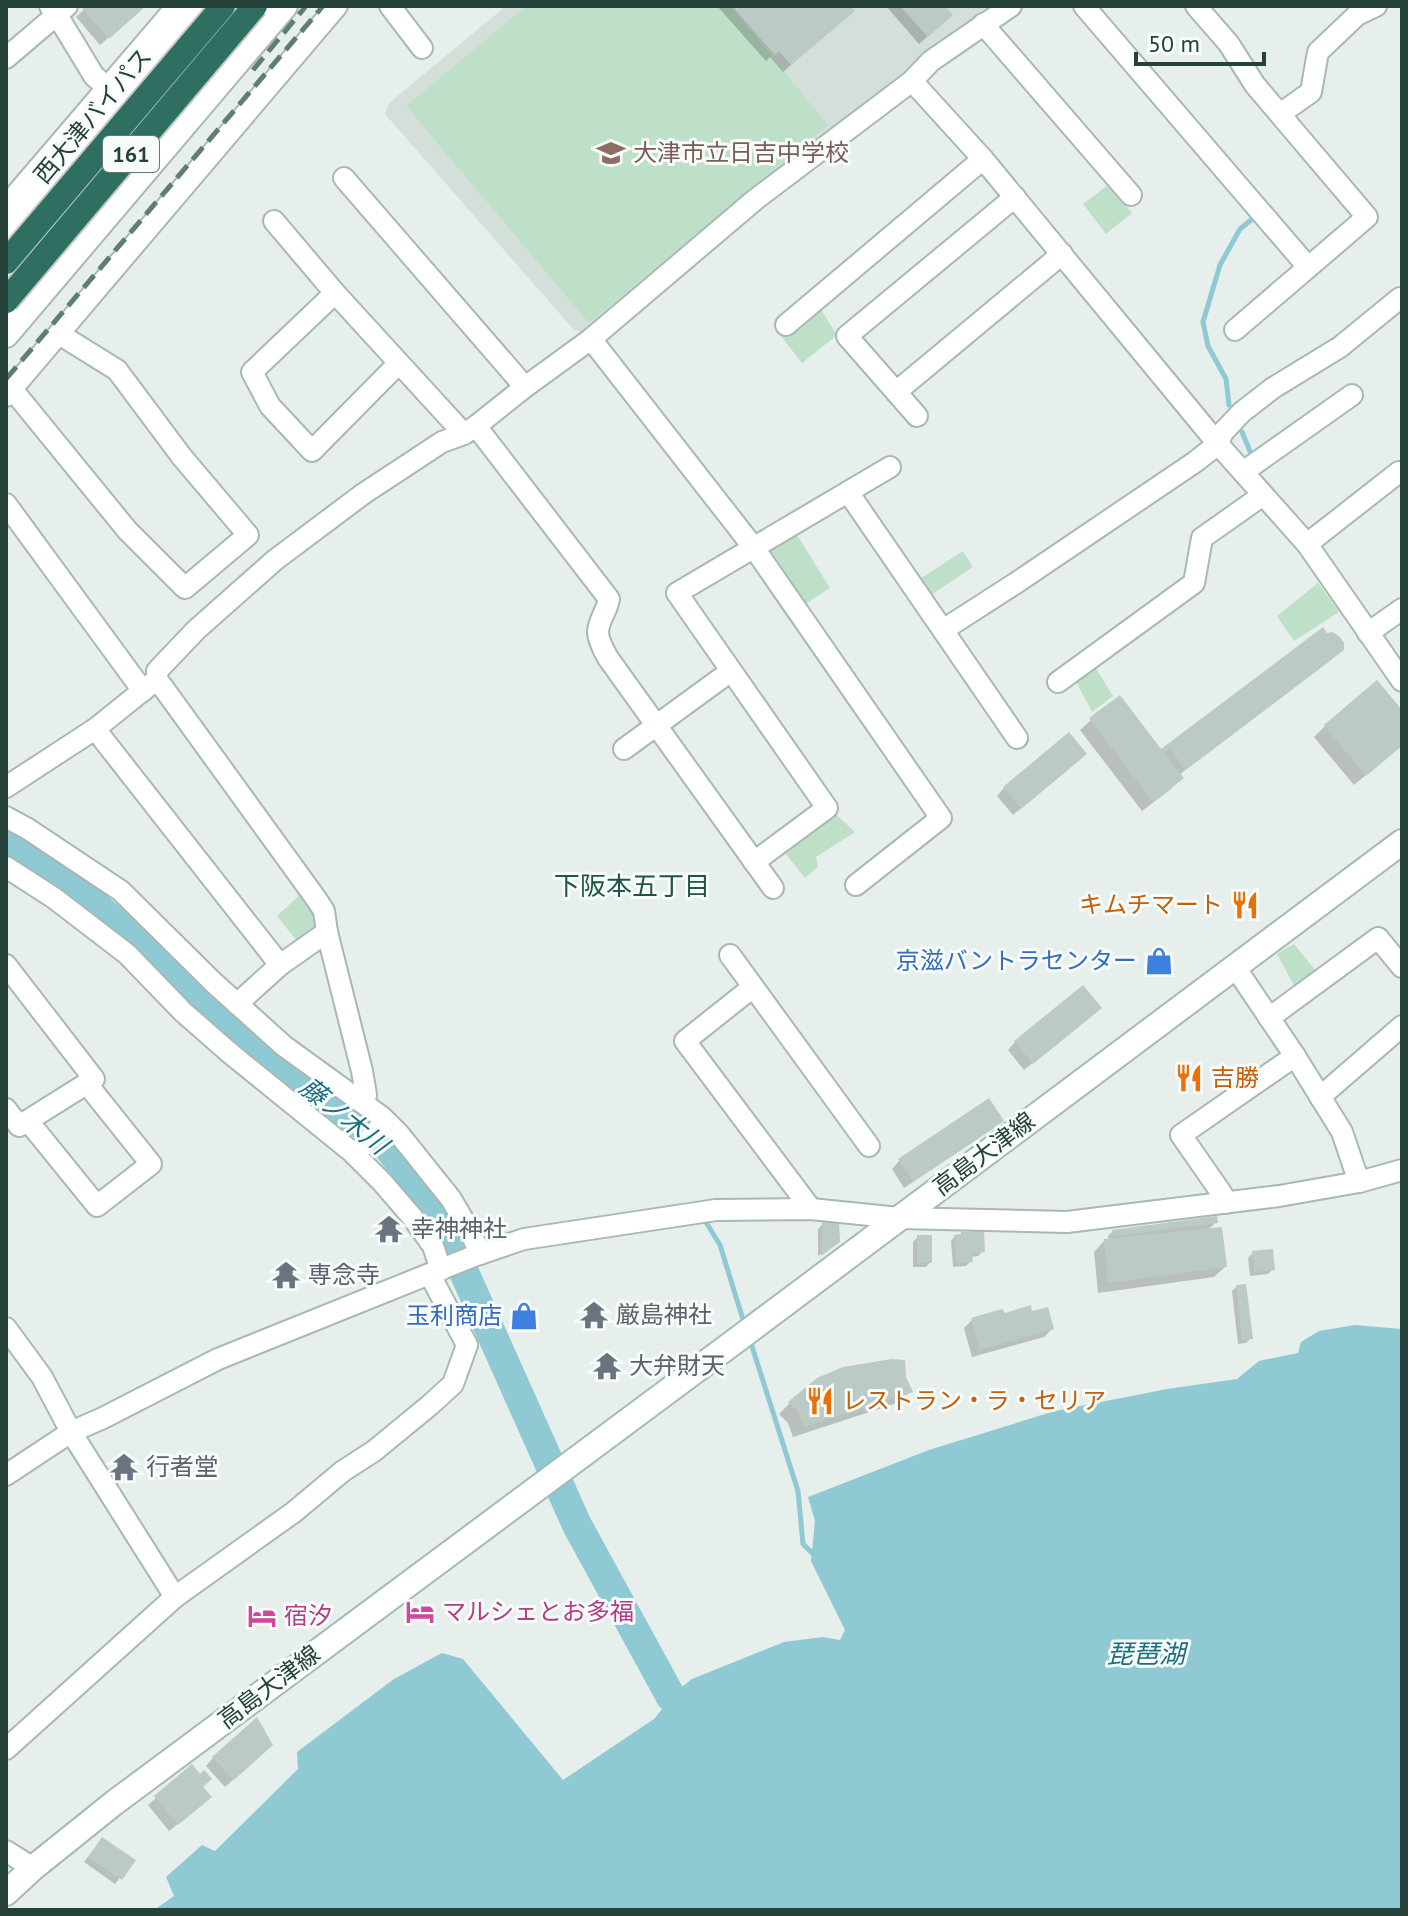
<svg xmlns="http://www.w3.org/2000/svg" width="1408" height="1916" viewBox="0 0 1408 1916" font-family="'PT Sans','Noto Sans JP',sans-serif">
<rect width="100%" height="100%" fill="#e6efeb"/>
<path fill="#d4dfda" d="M506 6H988L753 192 582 332 574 330 385 114 389 103Z"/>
<g fill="#bfe0c8">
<path d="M526 6H730L828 125 589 323 406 106Z"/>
<path d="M1108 185 1132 213 1106 234 1083 204Z"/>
<path d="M820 308 837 335 802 363 781 336Z"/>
<path d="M797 535 830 588 804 605 764 551Z"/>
<path d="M963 551 973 567 928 597 917 581Z"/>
<path d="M1318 583 1339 612 1294 641 1277 616Z"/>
<path d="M1095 667 1113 696 1092 712 1076 681Z"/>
<path d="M833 812 855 832 816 857 818 867 805 878 782 849Z"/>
<path d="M302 893 318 913 323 931 301 946 277 916Z"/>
<path d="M1294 944 1320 976 1296 989 1277 954Z"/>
</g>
<path fill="#8ec9d4" d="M1355 1325 1402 1329V1910H154L174 1896 166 1877 202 1845 215 1851 298 1769 297 1752 394 1679 442 1653 463 1659 563 1780 654 1719 679 1689 692 1679 784 1642 823 1637 840 1640 845 1630 811 1561 815 1521 808 1497 929 1450 1055 1411 1167 1389 1237 1379 1259 1361 1298 1353 1301 1342 1319 1331Z"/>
<g fill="#0003">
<path d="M88 6H144L100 45 76 17Z"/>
<path d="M717 6H848L844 18 783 72 770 57 766 61Z"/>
<path d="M886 6H943V23L919 44Z"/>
<path d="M1342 649 1331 660 1179 775 1181 778 1171 789 1142 811 1080 730 1091 720 1161 752Z"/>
<path d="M1402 713V745L1354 785 1314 737 1325 726Z"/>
<path d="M1077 762 1013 815 997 796 1004 788Z"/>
<path d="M1091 1016 1024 1070 1008 1050 1015 1042Z"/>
<path d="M1001 1120 994 1128 904 1188 892 1169 899 1161Z"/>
<path d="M1216 1222 1208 1230 1225 1267 1214 1277 1098 1293 1094 1252 1104 1241H1109L1108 1236 1113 1231Z"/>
<path d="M823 1224 838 1241 818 1256V1229Z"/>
<path d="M955 1236 983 1251 978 1256 970 1257 971 1261 966 1266 953 1267 951 1241Z"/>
<path d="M918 1237 930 1262 926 1267H913V1242Z"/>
<path d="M1253 1253 1273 1269 1268 1274 1250 1276 1248 1258Z"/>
<path d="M1236 1287 1251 1338 1246 1343 1238 1344 1232 1291Z"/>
<path d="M1030 1314 1052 1329 1044 1337 972 1357 964 1328 972 1320Z"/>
<path d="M904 1377 910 1391 900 1402 793 1437 788 1423 779 1414 790 1403Z"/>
<path d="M263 1753 225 1787 206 1766 213 1758Z"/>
<path d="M192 1767 201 1788 202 1804 169 1831 148 1805Z"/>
<path d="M102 1839 133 1860 115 1884 84 1862Z"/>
</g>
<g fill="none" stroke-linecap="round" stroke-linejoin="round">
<g stroke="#8ec9d4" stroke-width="5">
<path d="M1229 405 1226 379 1208 346 1203 322 1220 265 1240 229 1251 220"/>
<path d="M1242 432 1252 456"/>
<path d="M704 1219 720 1245 745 1326"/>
<path d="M750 1340 798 1491 803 1544 812 1553"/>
</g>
<path stroke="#8ec9d4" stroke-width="30" d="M6 844 62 877 311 1090 380 1137 446 1221 463 1270 577 1525 671 1697 701 1726"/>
</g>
<g fill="#bbcac4">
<path d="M85 6H146L109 39 82 8Z"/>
<path d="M732 6H850L855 11 791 65 779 51 775 55Z"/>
<path d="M900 6H945L953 15 928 37Z"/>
<path d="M1323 627 1327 633 1333 632 1340 637 1344 643V650L1185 770 1170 748 1164 753 1184 778 1153 802 1089 718 1120 695 1161 749Z"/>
<path d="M1377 680 1402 710V746L1366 776 1324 725Z"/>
<path d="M1069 732 1087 754 1021 809 1003 787Z"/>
<path d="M1083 985 1102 1008 1033 1064 1014 1041Z"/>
<path d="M989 1098 1004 1121 913 1181 898 1159Z"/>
<path d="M1217 1216 1218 1223 1113 1236 1112 1230Z"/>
<path d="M822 1222H839L840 1242 821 1256Z"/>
<path d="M1222 1227 1227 1267 1108 1283 1104 1239Z"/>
<path d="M984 1231 985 1252 972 1253 973 1262 957 1263 954 1235 961 1234V1232Z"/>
<rect x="917" y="1235" width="15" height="28"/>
<path d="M1273 1249 1275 1270 1255 1272 1252 1251Z"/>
<path d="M1246 1284 1253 1339 1242 1340 1236 1285Z"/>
<path d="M1031 1305 1032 1311 1048 1307 1054 1329 980 1350 971 1318 1002 1309 1005 1313Z"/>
<path d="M892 1359 905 1360 906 1377 913 1392 804 1427 798 1412 788 1402 817 1378 843 1367Z"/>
<path d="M257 1717 273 1745 234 1780 212 1757Z"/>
<path d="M192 1764 200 1774 204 1770 212 1779 203 1787 212 1797 178 1825 154 1796Z"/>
<path d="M102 1837 136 1860 122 1880 88 1857Z"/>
</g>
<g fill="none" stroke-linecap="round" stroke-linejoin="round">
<defs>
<g id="minor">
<path d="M50 6 57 15 94 76 107 87"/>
<path d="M390 6 422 48"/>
<path d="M1084 6 1308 267"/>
<path d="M1196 6 1229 44 1255 85 1367 217 1235 330"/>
<path d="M983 24 1131 195"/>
<path d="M6 58 67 6"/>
<path d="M912 81 983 159 1218 444 1307 544 1402 681"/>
<path d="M1280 114 1311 92 1318 52 1357 15 1376 6"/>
<path d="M344 178 525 387"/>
<path d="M6 206 177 6"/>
<path d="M274 221 335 293 464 434"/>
<path d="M335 293 252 372 270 406 312 451 398 364"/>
<path d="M786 325 983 159"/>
<path d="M591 339 754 548 941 818 856 885"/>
<path d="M12 389 127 530 185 588 248 535 182 457 117 370 59 334"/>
<path d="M896 392 847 336 1015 197"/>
<path d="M6 396 337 6"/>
<path d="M917 416 896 392 1062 254"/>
<path d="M476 426 609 599C607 611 598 621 598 632 598 640 604 651 608 658L773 888"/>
<path d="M1243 472 1352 395"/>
<path d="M848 492 1017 738"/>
<path d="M6 504 143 691"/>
<path d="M1307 544 1399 472"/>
<path d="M943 630 1016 583 1195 462 1218 444 1223 432 1242 412 1273 388 1340 347 1400 298"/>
<path d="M1368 633 1402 609"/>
<path d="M1058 682 1194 583 1202 538 1263 495"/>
<path d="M95 729 280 965 237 1004"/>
<path d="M624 749 731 671"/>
<path d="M6 787 95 729 151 684"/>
<path d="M6 817 28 829 121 891 214 983 284 1046 382 1117 399 1134 451 1199 471 1233 480 1254"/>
<path d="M754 862 827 808 677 593 890 467"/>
<path d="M6 867 54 898 127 954 183 1012 231 1054 352 1152 382 1182 413 1218 433 1246 441 1270"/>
<path d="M327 932 324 911 317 900 157 679V671L196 630 275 560 363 494 442 442 464 434 476 426 525 387 591 339 756 199 912 81 931 61 1011 6"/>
<path d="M730 955 869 1146"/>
<path d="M6 965 94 1079 19 1126 6 1109"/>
<path d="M280 965 327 932 362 1071 366 1095 364 1104"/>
<path d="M1235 967 1295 1056 1342 1132 1359 1182"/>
<path d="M753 987 685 1041 811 1209"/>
<path d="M1269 1018 1378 938 1402 967"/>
<path d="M1320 1097 1402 1026"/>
<path d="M28 1121 97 1206 151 1164 87 1084"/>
<path d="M355 1155 385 1121"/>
<path d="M1225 1203 1222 1194 1181 1135 1295 1056"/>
<path d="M6 1328 42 1377 71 1432 175 1597"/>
<path d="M6 1475 71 1432 103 1418 218 1359 474 1256 524 1239 716 1210 811 1209 899 1218 1067 1222 1279 1196 1359 1182 1402 1170"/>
<path d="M6 1749 175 1597 294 1512 343 1471 374 1451 430 1405 453 1384 467 1345 430 1275"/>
<path d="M6 1851 33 1868"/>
</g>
<g id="tertiary">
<path d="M6 236 197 6"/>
<path d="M6 335 285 6"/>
</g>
<path id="secondary" d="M6 1893 33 1868 114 1803 738 1339 1402 842"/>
</defs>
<use href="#minor" stroke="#a8b8b2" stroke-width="24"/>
<use href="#tertiary" stroke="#a8b8b2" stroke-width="28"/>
<use href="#secondary" stroke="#a4bbb3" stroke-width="28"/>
<use href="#minor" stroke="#fff" stroke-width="20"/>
<use href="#tertiary" stroke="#fff" stroke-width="24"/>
<use href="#secondary" stroke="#fff" stroke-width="24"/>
<g stroke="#5f7d75" stroke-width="5" stroke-dasharray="16 8" stroke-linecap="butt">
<path d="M253 70 306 6"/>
<path d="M6 379 323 6"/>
</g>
<defs>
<g id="motorway-bridge">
<path d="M6 262 223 6"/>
<path d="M6 301 255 6"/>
</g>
</defs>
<use href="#motorway-bridge" stroke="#c2cac8" stroke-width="28" stroke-linecap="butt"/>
<use href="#motorway-bridge" stroke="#2f6f62" stroke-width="24"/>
</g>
<defs>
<symbol id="school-bare" viewBox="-9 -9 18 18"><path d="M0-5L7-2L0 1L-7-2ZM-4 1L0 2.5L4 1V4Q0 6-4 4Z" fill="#8d6e63" stroke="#f7fbf9" stroke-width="2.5" paint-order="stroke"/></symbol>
<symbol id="restaurant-bare" viewBox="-9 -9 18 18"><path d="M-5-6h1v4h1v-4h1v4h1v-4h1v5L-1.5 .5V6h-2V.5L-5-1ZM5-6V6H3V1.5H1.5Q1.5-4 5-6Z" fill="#e8710a" stroke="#f7fbf9" stroke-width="2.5" paint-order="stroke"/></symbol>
<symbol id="shop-bare" viewBox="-9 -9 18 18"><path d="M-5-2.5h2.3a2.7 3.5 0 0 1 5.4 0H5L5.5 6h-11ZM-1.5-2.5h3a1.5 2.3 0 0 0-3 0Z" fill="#3f7fe0" stroke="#f7fbf9" stroke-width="2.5" paint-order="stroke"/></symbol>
<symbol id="temple-bare" viewBox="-9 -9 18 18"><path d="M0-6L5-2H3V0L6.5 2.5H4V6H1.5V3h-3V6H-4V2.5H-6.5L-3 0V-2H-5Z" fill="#6b7280" stroke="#f7fbf9" stroke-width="2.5" paint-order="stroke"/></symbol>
<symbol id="hotel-bare" viewBox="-9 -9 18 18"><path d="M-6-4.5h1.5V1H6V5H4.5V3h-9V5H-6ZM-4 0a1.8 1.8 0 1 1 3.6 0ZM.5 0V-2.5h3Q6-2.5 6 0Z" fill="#d1479c" stroke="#f7fbf9" stroke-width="2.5" paint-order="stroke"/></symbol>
</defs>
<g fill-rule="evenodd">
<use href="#school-bare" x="591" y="133" width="40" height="40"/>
<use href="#restaurant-bare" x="1225" y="885" width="40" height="40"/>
<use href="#shop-bare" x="1139" y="941" width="40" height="40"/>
<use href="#restaurant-bare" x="1169" y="1058" width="40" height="40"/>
<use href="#temple-bare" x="369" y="1209" width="40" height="40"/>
<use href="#temple-bare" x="266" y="1255" width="40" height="40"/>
<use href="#temple-bare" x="574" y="1295" width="40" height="40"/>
<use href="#shop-bare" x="504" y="1296" width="40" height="40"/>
<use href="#temple-bare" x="587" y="1346" width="40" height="40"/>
<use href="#restaurant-bare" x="800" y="1381" width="40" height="40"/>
<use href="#temple-bare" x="104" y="1447" width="40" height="40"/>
<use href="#hotel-bare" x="400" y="1592" width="40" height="40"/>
<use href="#hotel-bare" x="242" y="1596" width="40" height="40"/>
</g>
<g text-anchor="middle" stroke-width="6" stroke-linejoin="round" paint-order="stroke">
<rect fill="#f7fbf9" stroke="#637a73" stroke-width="2" x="103" y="136" width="56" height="36" rx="6"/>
<g font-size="22" font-weight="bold" fill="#24423a">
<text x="131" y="162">161</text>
</g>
<g font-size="24" fill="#24423a" stroke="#f7fbf9">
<text transform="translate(93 116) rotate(-50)" y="8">西大津バイパス</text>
<text transform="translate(984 1154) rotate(-37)" y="8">高島大津線</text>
<text transform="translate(269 1687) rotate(-37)" y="8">高島大津線</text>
</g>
<g font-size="24" fill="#785e54" stroke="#f7fbf9" text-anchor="start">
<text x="633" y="161">大津市立日吉中学校</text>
</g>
<g font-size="24" fill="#c56008" stroke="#f7fbf9" text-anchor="start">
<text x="1223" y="913" text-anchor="end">キムチマート</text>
<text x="1211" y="1086">吉勝</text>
<text x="842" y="1409">レストラン・ラ・セリア</text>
</g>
<g font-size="24" fill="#366cbe" stroke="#f7fbf9" text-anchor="end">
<text x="1137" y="969">京滋バントラセンター</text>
<text x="502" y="1324">玉利商店</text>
</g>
<g font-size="24" fill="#5b616d" stroke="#f7fbf9" text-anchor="start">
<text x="411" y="1237">幸神神社</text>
<text x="308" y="1283">専念寺</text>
<text x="616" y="1323">厳島神社</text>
<text x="629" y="1374">大弁財天</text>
<text x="146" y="1475">行者堂</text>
</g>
<g font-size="24" fill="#b23c85" stroke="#f7fbf9" text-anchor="start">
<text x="442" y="1620">マルシェとお多福</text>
<text x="284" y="1624">宿汐</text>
</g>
<g font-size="26" fill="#1f5548" stroke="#f7fbf9">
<text x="632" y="895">下阪本五丁目</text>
</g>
<g font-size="26" font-style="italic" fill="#1c6f80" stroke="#f7fbf9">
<text transform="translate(344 1116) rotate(39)" y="9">藤ノ木川</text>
<text x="1146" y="1663">琵琶湖</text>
</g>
</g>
<rect width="1408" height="1916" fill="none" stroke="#24423a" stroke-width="16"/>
<path d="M1136 52v12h128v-12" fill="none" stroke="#24423a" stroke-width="4"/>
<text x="1148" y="52" font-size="24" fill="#24423a" stroke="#f7fbf9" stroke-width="6" paint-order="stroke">50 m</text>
</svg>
